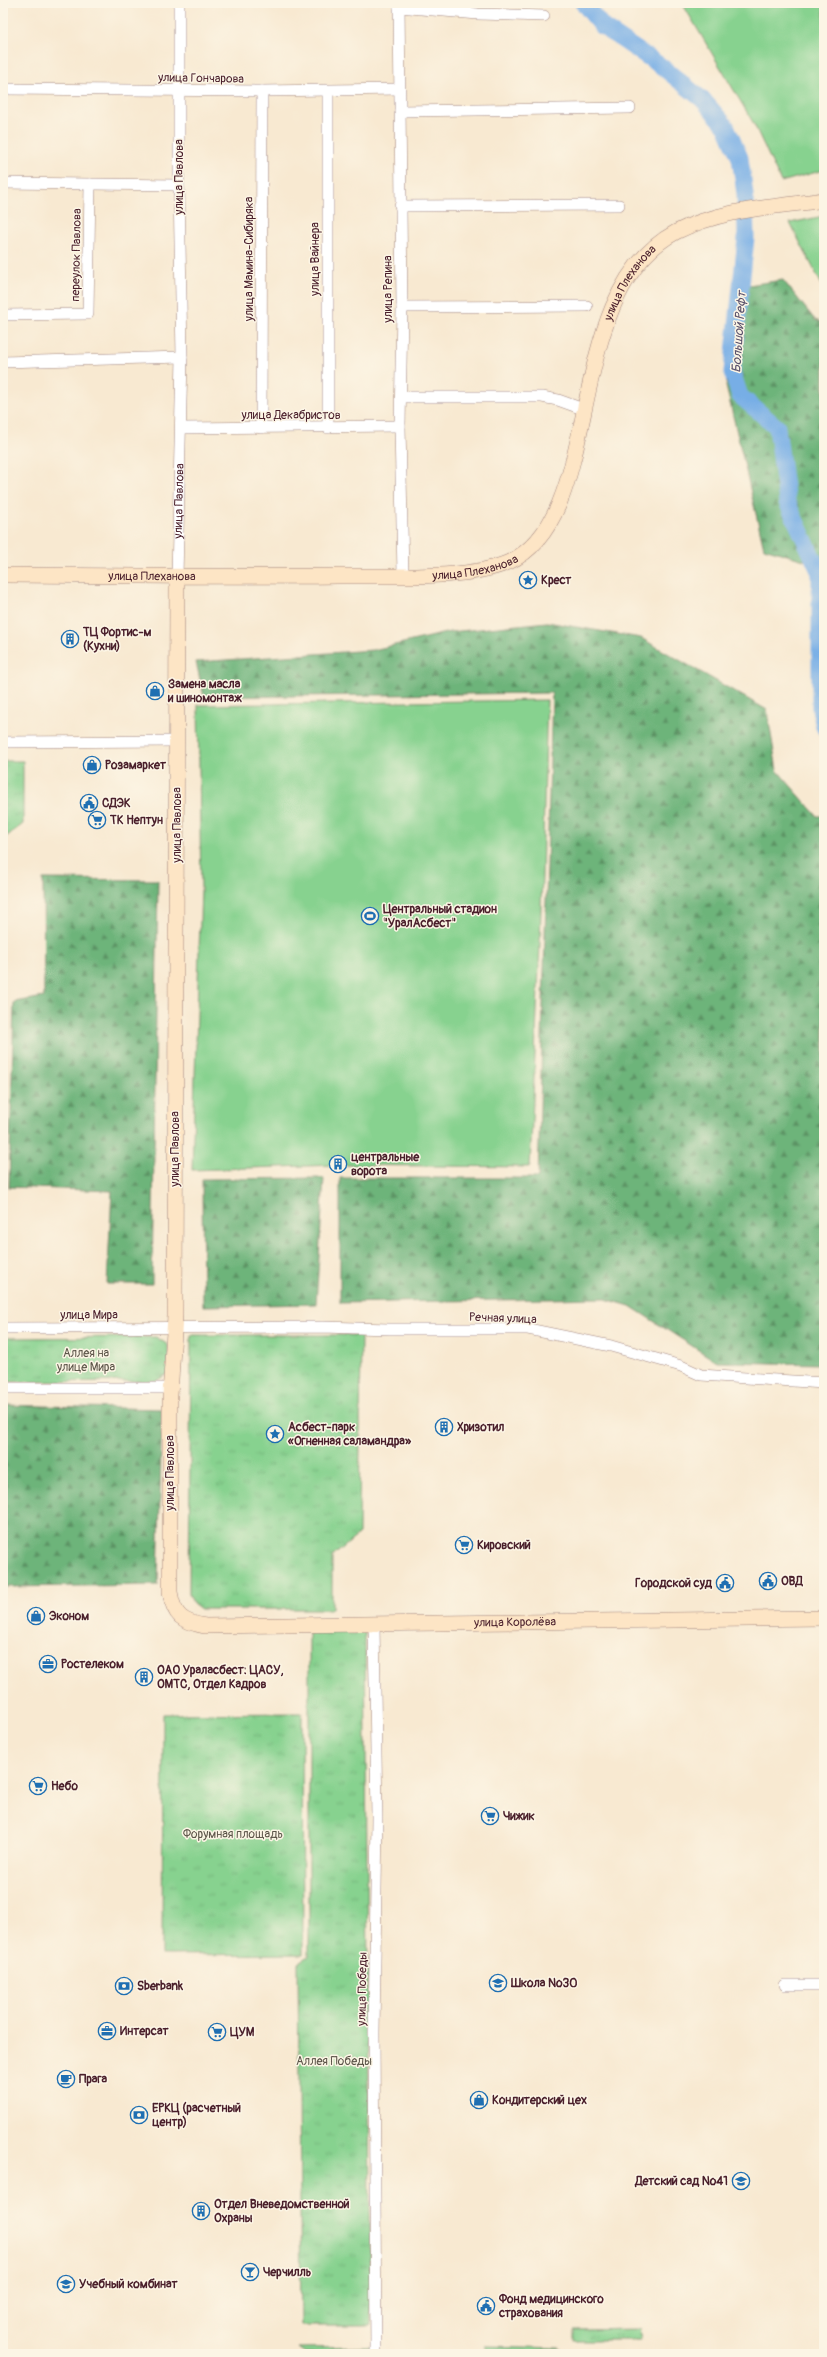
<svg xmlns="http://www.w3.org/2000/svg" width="827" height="2357" viewBox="0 0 827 2357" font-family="Pangolin,sans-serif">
<defs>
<pattern id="grass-tufts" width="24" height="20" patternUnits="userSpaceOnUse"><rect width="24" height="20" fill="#87d28f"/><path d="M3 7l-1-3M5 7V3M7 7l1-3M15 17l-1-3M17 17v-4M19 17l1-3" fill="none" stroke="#76b47c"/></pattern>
<pattern id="forest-firs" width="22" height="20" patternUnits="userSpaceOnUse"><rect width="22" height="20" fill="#6db47a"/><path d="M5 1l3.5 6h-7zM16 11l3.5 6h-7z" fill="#5c9264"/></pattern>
</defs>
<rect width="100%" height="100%" fill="#fcf5e5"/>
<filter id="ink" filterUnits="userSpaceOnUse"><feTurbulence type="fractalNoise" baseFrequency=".025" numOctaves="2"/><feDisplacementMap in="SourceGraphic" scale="8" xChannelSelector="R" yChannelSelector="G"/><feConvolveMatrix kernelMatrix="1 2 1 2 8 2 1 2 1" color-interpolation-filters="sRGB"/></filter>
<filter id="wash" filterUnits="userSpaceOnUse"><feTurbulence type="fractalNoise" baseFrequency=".012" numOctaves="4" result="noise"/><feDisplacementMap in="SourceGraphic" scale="16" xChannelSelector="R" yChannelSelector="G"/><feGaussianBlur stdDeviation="0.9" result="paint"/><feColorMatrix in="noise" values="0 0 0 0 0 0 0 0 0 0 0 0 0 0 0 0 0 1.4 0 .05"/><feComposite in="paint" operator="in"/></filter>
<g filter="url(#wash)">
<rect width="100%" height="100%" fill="#f8e9d1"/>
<g fill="url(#grass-tufts)" stroke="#68785d">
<path d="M3 761H23V824L3 839Z"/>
<path d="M191 1335H361L359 1534 332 1557V1609H201L193 1603 189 1594Z"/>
<path d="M156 1337 168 1345 169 1373 156 1381 3 1382V1338Z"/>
<path d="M309 1630H365L371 2325H301L298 1963 309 1956Z"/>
<path d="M302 1713 303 1954 162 1955 163 1714Z"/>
<path d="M639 2329 641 2340H574V2330Z"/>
<path d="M485 2346 560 2348V2354H491Z"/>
<path d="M371 2347 370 2350 362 2353H305L298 2348Z"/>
</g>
<g fill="url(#forest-firs)" stroke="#5c6a52">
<path d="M783 280 815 320 824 323V566L764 548 726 386 741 286Z"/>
<path d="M547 622 641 638 767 710 777 770 817 816H824V1364L717 1362 630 1306 602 1298 340 1303V1178H538L552 693 204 697 196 662 373 650 450 632Z"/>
<path d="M43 879 158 880 152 1284H107L112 1191 9 1187 14 1002 44 997Z"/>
<path d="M324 1178 316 1304 203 1306 202 1179Z"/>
<path d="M3 1405 162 1409 158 1585 3 1587Z"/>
</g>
<g fill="#87d28f" stroke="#68785d">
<path d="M682 3H824V170L781 182 754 124Z"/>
<path d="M824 216V289L790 223Z"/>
<path d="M547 700 540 944 530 1167 335 1165 192 1170 201 889 198 705Z"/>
</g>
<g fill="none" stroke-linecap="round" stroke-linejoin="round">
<path stroke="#77aee6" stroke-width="17" d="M583 3 603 27 661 66 703 100 726 126 740 158 745 194 746 238 732 372 740 396 777 427 787 502 820 573V708L824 727"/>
</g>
</g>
<g filter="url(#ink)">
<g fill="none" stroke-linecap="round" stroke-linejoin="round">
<defs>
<g id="street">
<path d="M399 3 402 307 400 426 403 575"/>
<path d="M399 7 478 14 544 16"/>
<path d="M3 89 262 91 399 89"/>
<path d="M400 111 630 108"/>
<path d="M3 183 179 185"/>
<path d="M400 206 619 205"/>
<path d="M402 307 587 306"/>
<path d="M3 315 88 314 90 184"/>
<path d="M3 362 182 357"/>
<path d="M401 397H542L558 400 583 409"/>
<path d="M181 428 400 426"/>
<path d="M261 428 262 91"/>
<path d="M328 428V91"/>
<path id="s1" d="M177 577 182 357 179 185V3"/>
<path d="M3 742 177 741"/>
<path d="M3 1328 323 1327 389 1329H528L611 1346 681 1366 701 1375 824 1383"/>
<path d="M3 1388H172"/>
<path d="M374 1624 377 1817 374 2033 376 2354"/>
<path d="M785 1985H824"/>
</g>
<g id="secondary">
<path id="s2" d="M3 575C115 576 226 577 338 576 387 575 466 581 509 562 609 516 558 295 676 232 721 209 775 207 824 200"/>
<path id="s3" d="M177 577 175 1316 170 1395V1592C174 1616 182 1622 205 1626L824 1618"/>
</g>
</defs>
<use href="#street" stroke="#a1847e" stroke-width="12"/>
<use href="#secondary" stroke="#a1847e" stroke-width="16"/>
<use href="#street" stroke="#fff" stroke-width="11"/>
<use href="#secondary" stroke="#fde5c5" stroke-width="15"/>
</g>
</g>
<defs>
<symbol id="sight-ring" viewBox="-11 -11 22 22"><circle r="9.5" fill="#fcf5e5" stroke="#1f6fb2" stroke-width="1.5"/><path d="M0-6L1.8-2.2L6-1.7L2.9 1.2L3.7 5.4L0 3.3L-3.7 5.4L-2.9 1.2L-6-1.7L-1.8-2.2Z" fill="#1f6fb2"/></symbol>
<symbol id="building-ring" viewBox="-11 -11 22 22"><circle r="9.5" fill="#fcf5e5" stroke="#1f6fb2" stroke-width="1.5"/><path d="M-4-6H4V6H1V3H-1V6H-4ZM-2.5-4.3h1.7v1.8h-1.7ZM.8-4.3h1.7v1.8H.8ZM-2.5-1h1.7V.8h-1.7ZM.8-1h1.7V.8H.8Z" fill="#1f6fb2"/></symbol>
<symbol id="shop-ring" viewBox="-11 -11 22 22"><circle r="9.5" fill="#fcf5e5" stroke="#1f6fb2" stroke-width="1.5"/><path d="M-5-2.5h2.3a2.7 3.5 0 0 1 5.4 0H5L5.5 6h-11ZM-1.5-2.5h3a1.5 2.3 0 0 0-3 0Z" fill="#1f6fb2"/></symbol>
<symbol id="civic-ring" viewBox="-11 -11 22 22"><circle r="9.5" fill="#fcf5e5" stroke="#1f6fb2" stroke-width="1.5"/><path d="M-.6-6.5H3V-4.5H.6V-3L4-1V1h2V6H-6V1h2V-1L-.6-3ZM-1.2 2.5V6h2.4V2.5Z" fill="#1f6fb2"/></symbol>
<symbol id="supermarket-ring" viewBox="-11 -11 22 22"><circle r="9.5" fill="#fcf5e5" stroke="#1f6fb2" stroke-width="1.5"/><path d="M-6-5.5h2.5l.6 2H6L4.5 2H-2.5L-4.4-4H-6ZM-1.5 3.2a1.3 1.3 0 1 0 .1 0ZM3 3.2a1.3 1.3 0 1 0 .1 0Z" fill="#1f6fb2"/></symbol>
<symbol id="stadium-ring" viewBox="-11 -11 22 22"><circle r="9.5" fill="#fcf5e5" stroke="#1f6fb2" stroke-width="1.5"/><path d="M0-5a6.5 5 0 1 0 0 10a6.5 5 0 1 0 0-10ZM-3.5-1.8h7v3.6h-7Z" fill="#1f6fb2"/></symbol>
<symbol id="office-ring" viewBox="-11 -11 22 22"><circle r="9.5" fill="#fcf5e5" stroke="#1f6fb2" stroke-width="1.5"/><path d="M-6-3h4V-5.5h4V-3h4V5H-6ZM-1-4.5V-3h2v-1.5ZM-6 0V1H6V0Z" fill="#1f6fb2"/></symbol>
<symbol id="school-ring" viewBox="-11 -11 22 22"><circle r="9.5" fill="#fcf5e5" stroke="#1f6fb2" stroke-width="1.5"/><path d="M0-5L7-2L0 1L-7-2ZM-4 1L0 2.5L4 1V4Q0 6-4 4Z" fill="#1f6fb2"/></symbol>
<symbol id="bank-ring" viewBox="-11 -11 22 22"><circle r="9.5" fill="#fcf5e5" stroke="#1f6fb2" stroke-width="1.5"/><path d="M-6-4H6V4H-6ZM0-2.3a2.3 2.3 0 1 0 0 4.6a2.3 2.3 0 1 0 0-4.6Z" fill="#1f6fb2"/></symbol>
<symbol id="cafe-ring" viewBox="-11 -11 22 22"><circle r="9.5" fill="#fcf5e5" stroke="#1f6fb2" stroke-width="1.5"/><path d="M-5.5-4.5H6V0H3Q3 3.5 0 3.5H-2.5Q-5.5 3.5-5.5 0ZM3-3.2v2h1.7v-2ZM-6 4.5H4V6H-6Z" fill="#1f6fb2"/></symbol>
<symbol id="bar-ring" viewBox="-11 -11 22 22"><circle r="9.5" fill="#fcf5e5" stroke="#1f6fb2" stroke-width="1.5"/><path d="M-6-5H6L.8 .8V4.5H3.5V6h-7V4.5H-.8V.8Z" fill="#1f6fb2"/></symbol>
<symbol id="university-ring" viewBox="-11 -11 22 22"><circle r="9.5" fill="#fcf5e5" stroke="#1f6fb2" stroke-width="1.5"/><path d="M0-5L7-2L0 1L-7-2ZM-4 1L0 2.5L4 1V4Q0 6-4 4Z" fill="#1f6fb2"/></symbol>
</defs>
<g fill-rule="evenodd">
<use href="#sight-ring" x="518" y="570" width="20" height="20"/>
<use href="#building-ring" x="60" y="629" width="20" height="20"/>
<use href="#shop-ring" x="145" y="681" width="20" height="20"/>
<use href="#shop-ring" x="82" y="755" width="20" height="20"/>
<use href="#civic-ring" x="79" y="793" width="20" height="20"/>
<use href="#supermarket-ring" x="87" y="810" width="20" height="20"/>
<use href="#stadium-ring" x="360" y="906" width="20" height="20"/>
<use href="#building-ring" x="328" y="1154" width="20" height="20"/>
<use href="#building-ring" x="434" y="1417" width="20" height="20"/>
<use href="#sight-ring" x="265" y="1424" width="20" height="20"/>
<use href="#supermarket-ring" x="454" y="1535" width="20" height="20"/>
<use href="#civic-ring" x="758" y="1571" width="20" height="20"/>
<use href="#civic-ring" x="715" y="1573" width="20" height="20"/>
<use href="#shop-ring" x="26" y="1606" width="20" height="20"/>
<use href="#office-ring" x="38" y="1654" width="20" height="20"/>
<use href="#building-ring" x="134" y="1667" width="20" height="20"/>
<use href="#supermarket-ring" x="28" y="1776" width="20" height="20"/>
<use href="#supermarket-ring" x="480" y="1806" width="20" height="20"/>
<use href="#school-ring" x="488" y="1973" width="20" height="20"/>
<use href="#bank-ring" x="114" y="1976" width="20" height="20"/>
<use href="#office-ring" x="97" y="2021" width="20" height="20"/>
<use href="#supermarket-ring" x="207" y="2022" width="20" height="20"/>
<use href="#cafe-ring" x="56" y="2069" width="20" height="20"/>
<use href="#shop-ring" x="469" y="2090" width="20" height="20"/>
<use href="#bank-ring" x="129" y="2105" width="20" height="20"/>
<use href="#school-ring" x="731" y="2171" width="20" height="20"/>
<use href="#building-ring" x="191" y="2201" width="20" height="20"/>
<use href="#bar-ring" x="240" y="2262" width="20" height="20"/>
<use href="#university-ring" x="56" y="2274" width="20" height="20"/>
<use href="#civic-ring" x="476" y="2296" width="20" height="20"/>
</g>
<g text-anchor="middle" stroke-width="3" stroke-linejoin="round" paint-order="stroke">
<g font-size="12" fill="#4a1f2b" stroke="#fcf5e5">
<text transform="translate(201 78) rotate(1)" y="4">улица Гончарова</text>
<text transform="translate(179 177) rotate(-90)" y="4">улица Павлова</text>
<text transform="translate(76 255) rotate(-89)" y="4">переулок Павлова</text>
<text transform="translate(249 259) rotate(-90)" y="4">улица Мамина-Сибиряка</text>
<text transform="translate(315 259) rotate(-90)" y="4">улица Вайнера</text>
<text dy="4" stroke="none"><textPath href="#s2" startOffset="820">улица Плеханова</textPath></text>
<text transform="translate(388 289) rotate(-90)" y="4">улица Репина</text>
<text x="291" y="419">улица Декабристов</text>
<text dy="4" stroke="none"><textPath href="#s1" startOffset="76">улица Павлова</textPath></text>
<text dy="4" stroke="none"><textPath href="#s2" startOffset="473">улица Плеханова</textPath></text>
<text dy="4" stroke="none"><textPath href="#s2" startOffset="149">улица Плеханова</textPath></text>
<text transform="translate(177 825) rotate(-90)" y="4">улица Павлова</text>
<text transform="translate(175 1149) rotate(-90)" y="4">улица Павлова</text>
<text x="89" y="1319">улица Мира</text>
<text transform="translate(503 1318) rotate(2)" y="4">Речная улица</text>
<text transform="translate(170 1473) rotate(-90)" y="4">улица Павлова</text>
<text dy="4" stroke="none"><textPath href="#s3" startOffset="1379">улица Королёва</textPath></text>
<text transform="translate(362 1989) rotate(-89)" y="4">улица Победы</text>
</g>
<g font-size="12" font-weight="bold" fill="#4a1f2b" stroke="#fcf5e5" text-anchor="start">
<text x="541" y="584">Крест</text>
<text x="83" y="636">ТЦ Фортис-м<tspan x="83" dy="14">(Кухни)</tspan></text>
<text x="168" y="688">Замена масла<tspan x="168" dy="14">и шиномонтаж</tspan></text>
<text x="105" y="769">Розамаркет</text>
<text x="102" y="807">СДЭК</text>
<text x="110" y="824">ТК Нептун</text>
<text x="383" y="913">Центральный стадион<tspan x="383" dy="14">"УралАсбест"</tspan></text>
<text x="351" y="1161">центральные<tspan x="351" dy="14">ворота</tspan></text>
<text x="288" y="1431">Асбест-парк<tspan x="288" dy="14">«Огненная саламандра»</tspan></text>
<text x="457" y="1431">Хризотил</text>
<text x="477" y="1549">Кировский</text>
<text x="781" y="1585">ОВД</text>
<text x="712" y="1587" text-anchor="end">Городской суд</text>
<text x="49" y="1620">Эконом</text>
<text x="61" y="1668">Ростелеком</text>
<text x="157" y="1674">ОАО Ураласбест: ЦАСУ,<tspan x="157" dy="14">ОМТС, Отдел Кадров</tspan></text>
<text x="51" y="1790">Небо</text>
<text x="503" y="1820">Чижик</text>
<text x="511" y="1987">Школа №30</text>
<text x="137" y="1990">Sberbank</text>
<text x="120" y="2035">Интерсат</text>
<text x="230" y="2036">ЦУМ</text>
<text x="79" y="2083">Прага</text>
<text x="492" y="2104">Кондитерский цех</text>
<text x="152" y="2112">ЕРКЦ (расчетный<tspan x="152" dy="14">центр)</tspan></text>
<text x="728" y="2185" text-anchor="end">Детский сад №41</text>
<text x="214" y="2208">Отдел Вневедомственной<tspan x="214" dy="14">Охраны</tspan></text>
<text x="263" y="2276">Черчилль</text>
<text x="79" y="2288">Учебный комбинат</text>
<text x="499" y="2303">Фонд медицинского<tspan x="499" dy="14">страхования</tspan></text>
</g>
<g font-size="12" fill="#5c5549" stroke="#fcf5e5">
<text x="86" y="1357">Аллея на<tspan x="86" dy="14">улице Мира</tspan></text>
<text x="233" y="1838">Форумная площадь</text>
<text x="334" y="2065">Аллея Победы</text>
</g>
<g font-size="13" font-style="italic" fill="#5a516c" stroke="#fcf5e5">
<text transform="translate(738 332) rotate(-86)" y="5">Большой Рефт</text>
</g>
</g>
<rect width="827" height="2357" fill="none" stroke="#fcf5e5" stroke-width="16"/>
</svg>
